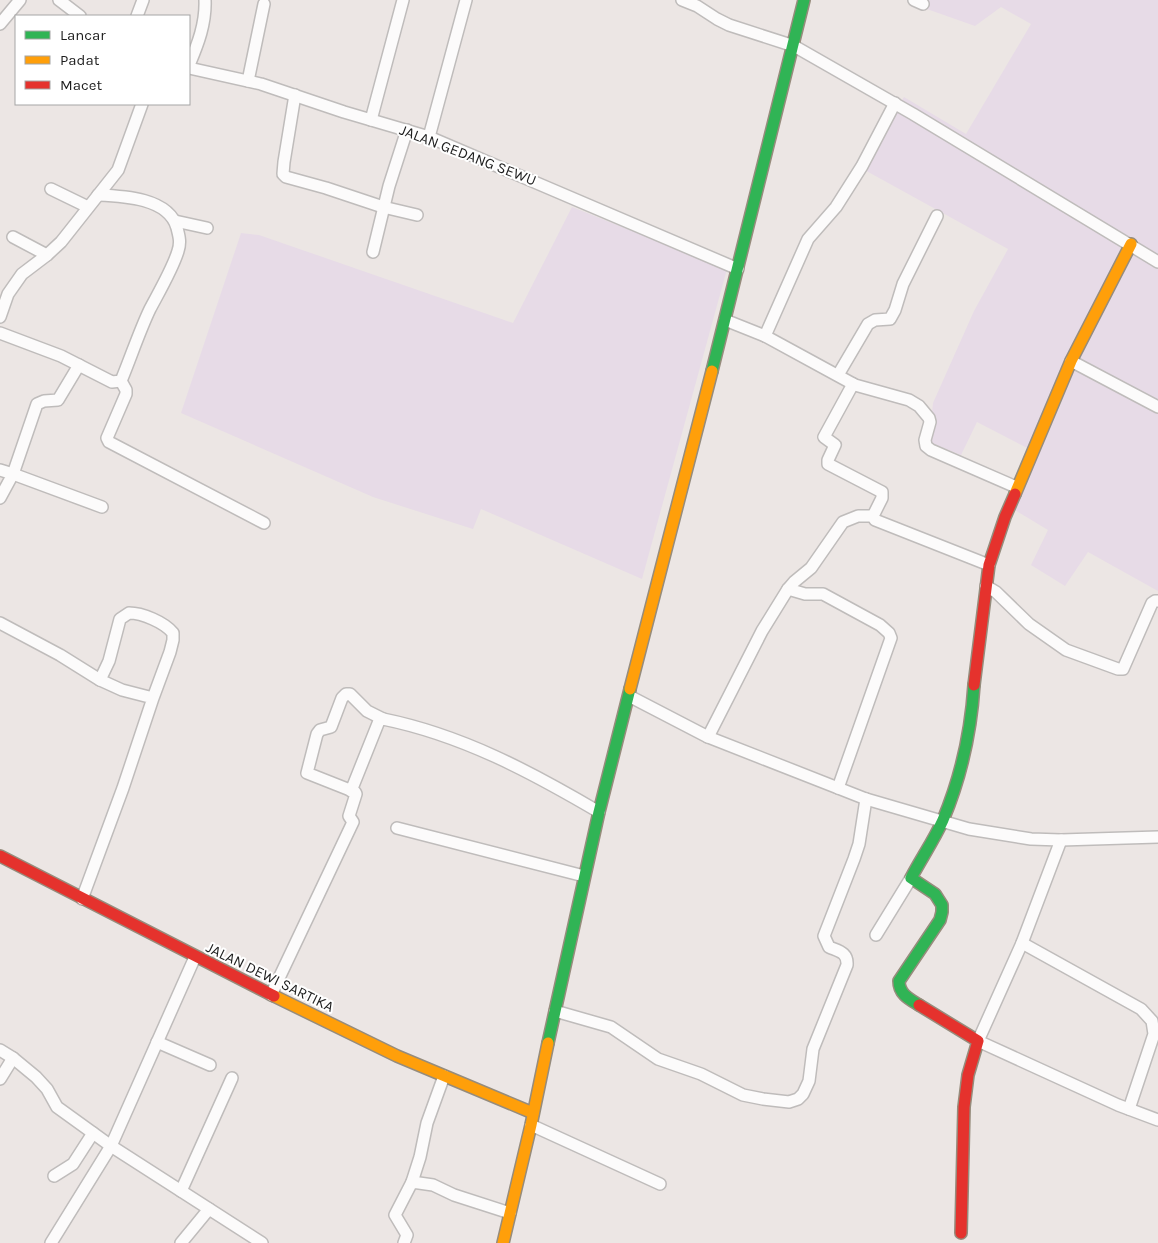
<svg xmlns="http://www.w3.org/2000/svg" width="1158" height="1243" viewBox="0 0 1158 1243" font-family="Karla,sans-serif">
<rect width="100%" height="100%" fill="#ece6e4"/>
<g fill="#e7dbe7">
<path d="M929 0H1158V591L1088 552 1065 586 1031 565 1048 530 1010 507 1035 452 977 422 961 455 929 442 933 403 974 311 1008 249 861 168 904 97 966 134 1031 24 1001 7 975 26 924 8Z"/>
<path d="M572 207 727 269 642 579 481 509 473 529 373 497 181 413 241 233 259 235 513 323Z"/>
</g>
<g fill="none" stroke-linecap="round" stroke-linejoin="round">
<defs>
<g id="street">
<path d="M59 0 80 16"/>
<path d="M682 0 697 6 717 19 729 25 794 46 913 114 1158 262"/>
<path d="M914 0 923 4"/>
<path d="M137 16 143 0"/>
<path d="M0 24 20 0"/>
<path d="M189 65C198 44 206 23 205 0"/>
<path d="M189 68 261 84 344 112 429 137 738 269"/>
<path d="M248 81 264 4"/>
<path d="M295 95 284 162 283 174 286 177 326 188 383 207 417 215"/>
<path d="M371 120 403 0"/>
<path d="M429 137 466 0"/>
<path d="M51 189 88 207"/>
<path d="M175 221 207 228"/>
<path d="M13 237 47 255"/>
<path d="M373 252 389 186 407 130"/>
<path d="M0 317 8 294 22 274 47 255 61 242 118 170 142 104"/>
<path d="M725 320 765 336 855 385 909 400 919 406 929 418 930 422 925 440 926 446 931 450 1016 487"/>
<path d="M0 333 61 356 112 382 121 381C131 357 139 332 150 309 159 292 173 268 178 251 181 242 179 236 177 228 169 198 124 196 98 195"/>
<path d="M765 336 808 239 836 207 862 166 895 103"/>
<path d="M1071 361 1158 407"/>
<path d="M79 365 58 400 44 401 37 404 13 474 102 507"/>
<path d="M838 375 868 324 875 320 890 319 895 310 903 284 937 216"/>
<path d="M121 381 126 390V394L107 438 109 442 264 523"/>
<path d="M853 384 824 437 835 445 828 460V464L882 492V498L873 516 875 520 989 565"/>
<path d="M0 470 13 474 0 498"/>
<path d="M986 586 996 592 1029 624 1066 650 1118 669H1123L1152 603 1155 601H1158"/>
<path d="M788 589 805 594H823L880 625 889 633 891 638 838 788"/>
<path d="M0 623 60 655 100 680"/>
<path d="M629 696 708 737 838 788 866 799 969 829 1031 839 1061 840 1158 837"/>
<path d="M708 737 762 631 788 589 794 582 811 568 843 522 858 516H873"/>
<path d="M351 791 379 721 383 719C462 735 531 772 599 812"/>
<path d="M397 828 584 876"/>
<path d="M1061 840 1022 943 978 1041 1118 1105 1158 1120"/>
<path d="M82 899 123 788 153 698 170 652 173 640V633C164 622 142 613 129 613L120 619 109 661 100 680 122 690 153 698"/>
<path d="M876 935 911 878"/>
<path d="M1022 943 1141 1009 1152 1021 1154 1034 1129 1109"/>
<path d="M271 995 353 822 349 816 356 794 355 792 307 773 317 734 320 730 331 727 342 698 346 694H350L367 711 383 719"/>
<path d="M555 1011 611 1027 658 1059 701 1074 743 1095 763 1099 789 1102 798 1099 803 1094 809 1081 813 1049 847 965C848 952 838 951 829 947L824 936 854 859 859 844 866 799"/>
<path d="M157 1042 210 1065"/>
<path d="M0 1050 13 1058 36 1077 47 1089 57 1107 111 1146 262 1243"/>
<path d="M0 1079 13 1058"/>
<path d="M531 1125 660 1184"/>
<path d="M54 1176 73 1164 93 1133"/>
<path d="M412 1182 420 1157 427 1123 444 1076"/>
<path d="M181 1191 232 1078"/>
<path d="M51 1243 111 1146 195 957"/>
<path d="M181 1243 209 1209"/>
<path d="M404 1243 407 1235 395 1215 412 1182 433 1185 454 1195 510 1213"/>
</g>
<g id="fast">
<path d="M712 371 804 0"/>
<path d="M919 1005C909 999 899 994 899 981L940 920 942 912V905L935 894 911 878C921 859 934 840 943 820 961 777 971 732 974 685"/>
<path d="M548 1043 599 812 630 689"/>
</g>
<g id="slow">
<path d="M1015 494 1071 361 1131 244"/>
<path d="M630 689 712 371"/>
<path d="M274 996 397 1056 533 1113"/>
<path d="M503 1243 531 1125 548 1043"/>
</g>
<g id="jam">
<path d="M974 685 989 565 1005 517 1015 494"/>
<path d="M0 856 274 996"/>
<path d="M919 1005 978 1041 968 1075 964 1107 961 1233"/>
</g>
</defs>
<use href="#street" stroke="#bfbcbb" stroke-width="14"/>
<use href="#fast" stroke="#968c7c" stroke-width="14"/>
<use href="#slow" stroke="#968c7c" stroke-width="14"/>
<use href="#jam" stroke="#968c7c" stroke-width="14"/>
<use href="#street" stroke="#fcfbfb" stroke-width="11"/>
<use href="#fast" stroke="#30b455" stroke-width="11"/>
<use href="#slow" stroke="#ff9f0a" stroke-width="11"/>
<use href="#jam" stroke="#e5322d" stroke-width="11"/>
</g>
<g text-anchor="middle" stroke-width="4" stroke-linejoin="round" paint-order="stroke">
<g font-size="15" fill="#1d1d1d" stroke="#fff">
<text transform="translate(468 155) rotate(21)" y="5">JALAN GEDANG SEWU</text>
<text transform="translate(270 977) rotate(26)" y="5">JALAN DEWI SARTIKA</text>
</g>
</g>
<rect x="15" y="15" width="175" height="90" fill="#ffffff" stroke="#a5a5a5"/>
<rect x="25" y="31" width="25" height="8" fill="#30b455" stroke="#a5a5a5"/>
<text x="60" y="40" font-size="15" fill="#1d1d1d">Lancar</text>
<rect x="25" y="56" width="25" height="8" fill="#ff9f0a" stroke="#a5a5a5"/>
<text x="60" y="65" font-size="15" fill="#1d1d1d">Padat</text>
<rect x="25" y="81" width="25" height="8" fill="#e5322d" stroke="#a5a5a5"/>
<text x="60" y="90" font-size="15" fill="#1d1d1d">Macet</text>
</svg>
